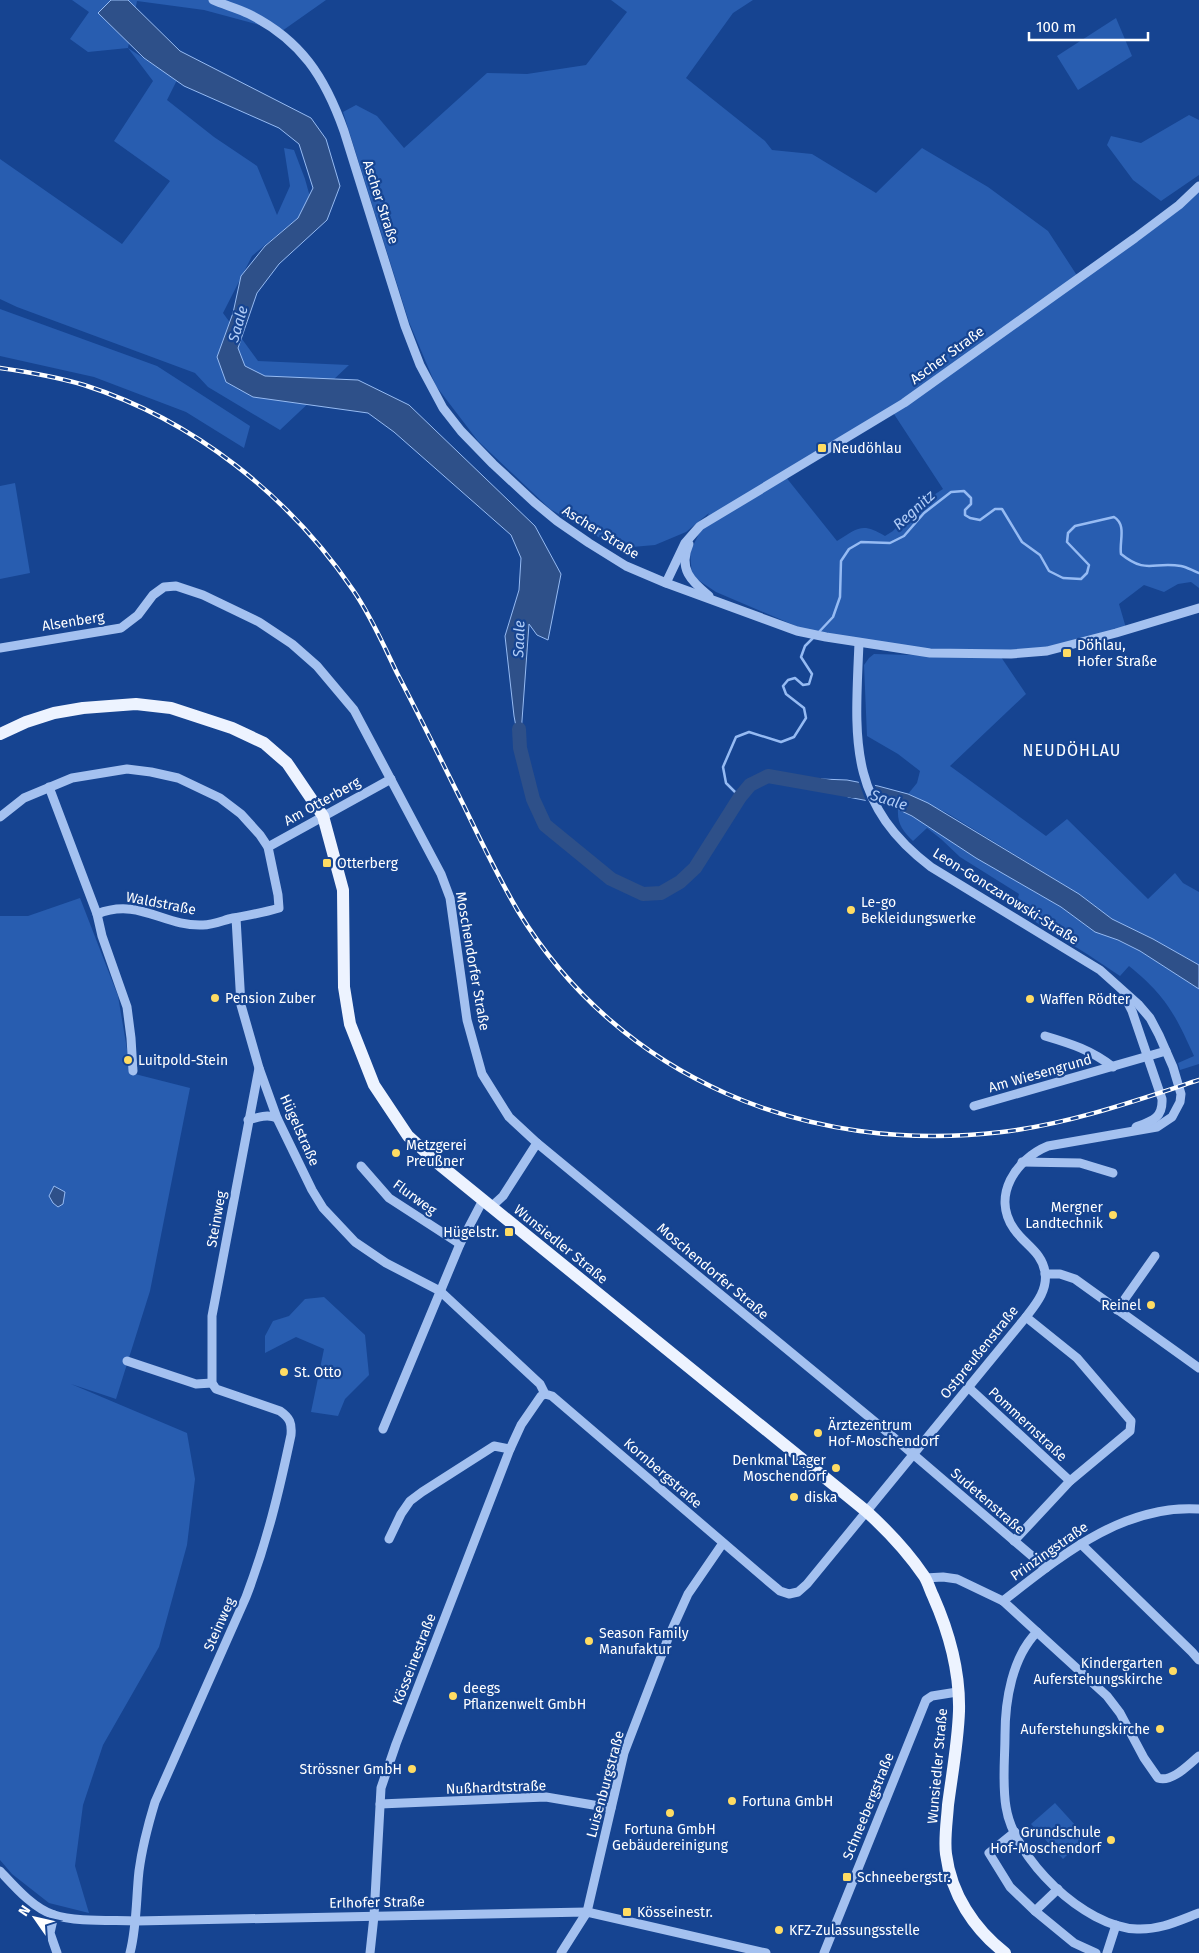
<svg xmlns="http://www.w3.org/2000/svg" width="1199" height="1953" viewBox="0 0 1199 1953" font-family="'Fira Sans',sans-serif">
<rect width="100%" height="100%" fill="#164491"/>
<g fill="#285db0" fill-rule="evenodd">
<path d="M72 0H326L282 31 204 10 137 1 128 48 177 80 167 100 214 137 257 166 277 215 290 186 284 148 294 150 305 179 310 197 299 217 252 256 223 313 258 361 349 365 280 430 208 387 195 373 17 307 0 299V159L122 244 170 181 114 141 153 81 128 48 88 52 70 39 89 12Z"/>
<path d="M611 0H753L733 13 686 78 765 141 772 150 812 154 876 193 922 148 988 187 1048 231 1078 277 1182 203 1199 184V588L1191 582 1178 584 1164 592 1144 585 1119 604 1126 628 1042 650 1001 657 1026 694 950 766 1046 836 1067 819 1148 899 1175 873 1183 883 1199 892V965L1153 939 1112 919 1079 894 947 813 908 794 917 783 920 771 898 754 867 736 864 665 869 658 874 654 947 656 803 629 716 592 692 576 690 552 709 513 686 532 655 545 632 547 607 542 550 509 478 441 436 386 409 322 343 112 356 105 377 116 404 148 487 73 527 74 586 65 627 12ZM892 411 943 489 915 507 893 531 885 536C862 522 858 528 837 541L785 476Z"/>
<path d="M1116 18 1132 56 1078 90 1057 56Z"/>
<path d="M1189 115 1199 120V175L1161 201 1133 180 1107 145 1111 136 1141 143Z"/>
<path d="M0 309 157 366 250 426 244 448 186 412 94 377 0 356Z"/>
<path d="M15 483 30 573 0 579V486Z"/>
<path d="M898 809 928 825 976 858 1061 907 1084 924 1140 951 1199 989V1064L1180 1070 1178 1063 1194 1056C1175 1014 1166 996 1129 966L1120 976 1087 954 1015 909 1019 894 960 857 941 839 927 828 913 841C903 831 897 824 898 809Z"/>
<path d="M80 898 118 996 131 1073 190 1088 150 1291 116 1399 71 1384 187 1433 195 1479 187 1545 159 1647 103 1745 83 1805 75 1866 89 1913 49 1903 12 1874 0 1860V916H28Z"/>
<path d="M324 1297 365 1335 369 1375 345 1399 338 1416 311 1412 324 1349 296 1337 265 1353V1336L273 1321 289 1316 305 1299Z"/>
<path d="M1055 1803 1086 1837 1063 1859 1031 1824Z"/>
</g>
<g fill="#2e5089" stroke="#96bbf3">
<path d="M111 0H128L180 51 311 118 326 139 340 186 327 220 279 264 257 293 238 348 245 366 265 376 358 380 409 405 535 526 561 574 548 640 537 635 529 624 520 748 514 716 505 636 519 590 521 558 511 535 394 432 368 413 253 397 226 382 217 357 233 313 241 276 265 246 298 218 313 188 299 144 279 128 184 86 144 58 98 13Z"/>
<path d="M821 779 847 780 878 786 908 794 928 803 1079 894 1112 919 1153 939 1199 965V989L1140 951 1118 940 1095 932 1061 907 976 858 912 816 889 805 848 797Z"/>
<path d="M54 1186 65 1192 63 1204 58 1207 53 1203 49 1196Z"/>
</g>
<path fill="#164491" d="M858 780 874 783 884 807 867 804Z"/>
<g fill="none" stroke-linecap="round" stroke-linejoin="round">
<g stroke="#96bbf3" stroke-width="2.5">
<path d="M818 633 833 617 840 597 841 561 849 549 861 542 890 543 904 536 924 513 951 492 964 491 971 498V504L965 510V515L970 518 980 520 995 509H1002L1022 542 1040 555 1049 571 1063 578 1081 579 1087 573 1089 565 1067 542 1068 533 1075 526 1114 517C1127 525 1119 541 1121 554 1147 575 1153 561 1181 566 1187 567 1193 571 1199 573"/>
<path d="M740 797 726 783 723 767 736 737 749 732 781 742 794 737 806 718 804 708 786 694 783 686 788 680 795 678 803 685 809 684 812 674 801 657 805 646 814 637"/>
</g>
<path stroke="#2e5089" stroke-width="14" d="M519 729 520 748 533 799 545 825 611 879 643 894 661 893 680 882 695 868 740 797 750 785 768 776 853 791"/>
<g stroke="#a4c1f0" stroke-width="9">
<path d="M213 0C224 5 237 8 249 14 301 40 325 77 344 131L405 326 420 365 443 408 461 431 493 464 534 502 557 521 589 543 626 566 666 583 797 631 826 637 930 653 1011 654 1047 651 1116 633 1199 608"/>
<path d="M689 544C678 569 691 581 709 596"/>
<path d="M666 583 685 543 700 526 904 403 1135 238 1179 205 1199 186"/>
<path d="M0 648 121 628 138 615 153 595 164 587 176 586 203 595 259 622 292 644 317 666 354 710 441 874 450 898 467 1020 482 1074 509 1117 537 1143 886 1431 1046 1568"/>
<path d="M49 787 97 914 102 936 127 1007 131 1038 133 1071"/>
<path d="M0 817 24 798 72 778 127 769 151 772 178 778 220 798 241 814 260 835 268 847 278 895 279 908C263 913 249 915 233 918 224 920 213 925 203 925 164 927 139 897 97 914"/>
<path d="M268 847 391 779"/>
<path d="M236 918 241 1005 259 1068 277 1118 312 1190 323 1208 355 1242 386 1263 440 1291 540 1384 545 1394 552 1396 768 1581 780 1591 789 1594 798 1592 807 1584 1026 1317C1036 1304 1048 1290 1045 1272 1042 1252 1025 1245 1014 1229 991 1196 1016 1159 1048 1146L1157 1127 1172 1117 1180 1102 1181 1094 1173 1067 1159 1035 1150 1018 1138 1004 1100 970 931 867C847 803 855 739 859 643"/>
<path d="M1124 995 1132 1011 1162 1099C1163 1118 1152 1121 1136 1127"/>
<path d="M1045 1036C1072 1044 1091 1050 1113 1067"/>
<path d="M974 1106 1166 1051"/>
<path d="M248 1120C258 1117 268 1114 277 1118"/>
<path d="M1022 1162 1080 1163 1113 1173"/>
<path d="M361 1166 389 1198 460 1244"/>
<path d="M491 1207 503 1196 537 1143"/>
<path d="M1045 1274H1060L1075 1279 1199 1368"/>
<path d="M1117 1310 1155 1256"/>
<path d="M127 1361 196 1384 212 1383"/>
<path d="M968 1387 1070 1481"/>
<path d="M383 1429 460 1244 483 1200"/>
<path d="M389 1539 401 1514 410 1501 422 1492 494 1446 510 1449"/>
<path d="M1014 1541 1070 1481 1130 1431 1131 1421 1077 1358 1026 1317"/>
<path d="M1081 1544 1192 1652 1199 1660"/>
<path d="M925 1578 943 1577 957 1579 1003 1601 1107 1696 1120 1713 1144 1758 1158 1778C1172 1783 1189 1764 1199 1756"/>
<path d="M1003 1601C1060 1557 1122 1504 1199 1509"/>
<path d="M1037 1632C1012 1657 1005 1701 1005 1735 1005 1758 1002 1783 1006 1807 1014 1859 1084 1927 1137 1929 1160 1930 1178 1921 1199 1913"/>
<path d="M380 1804 546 1797 611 1808"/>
<path d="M1015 1832 989 1853 1010 1887 1035 1911"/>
<path d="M0 1871C15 1887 33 1908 54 1915 75 1922 113 1920 136 1921L587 1912 766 1953"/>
<path d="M1058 1889 1035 1911 1074 1943 1096 1953"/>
<path d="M54 1915 50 1933 57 1953"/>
<path d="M130 1953C137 1926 136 1898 139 1871 142 1848 148 1825 155 1802L246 1597C267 1542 279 1492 291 1435 292 1423 290 1418 280 1411L216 1389 212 1383V1316L259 1068"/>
<path d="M370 1953 374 1916 381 1788 396 1744 510 1449 521 1425 541 1396 545 1394"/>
<path d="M561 1953 587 1912 624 1753 669 1636 688 1594 723 1543"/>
<path d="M824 1953 926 1700 932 1696 957 1692"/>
<path d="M1107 1953 1116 1925"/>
</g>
<path stroke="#edf3ff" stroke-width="12" d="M0 734 26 722 54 713 83 708 136 704 171 708 232 728 264 743 287 763 323 816 343 890 344 987 350 1024 374 1085 408 1136 440 1165 483 1200 866 1511C887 1530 907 1551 924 1576 928 1582 930 1590 933 1596 949 1632 960 1671 959 1711 958 1742 952 1774 948 1805 947 1821 944 1839 946 1854 951 1894 974 1929 1005 1953"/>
<defs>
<path id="rail" d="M0 368C28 372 57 377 84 385 194 420 289 496 353 590 371 616 384 646 397 673 420 717 442 762 464 806 481 841 498 877 518 911 621 1080 809 1155 1002 1132 1069 1124 1135 1101 1199 1080"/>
</defs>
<use href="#rail" stroke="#fff" stroke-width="4.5"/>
<use href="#rail" stroke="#164491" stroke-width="2.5" stroke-dasharray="8" stroke-linecap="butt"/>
</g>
<g fill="#ffdc63" stroke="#164491" stroke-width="2">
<rect x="817" y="443" width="10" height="10" rx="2.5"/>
<rect x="1062" y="648" width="10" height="10" rx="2.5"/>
<rect x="322" y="858" width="10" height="10" rx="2.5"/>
<circle cx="851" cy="910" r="5"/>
<circle cx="215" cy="998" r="5"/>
<circle cx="1030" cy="999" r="5"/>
<circle cx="128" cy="1060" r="5"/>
<circle cx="396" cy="1153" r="5"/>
<circle cx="1113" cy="1215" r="5"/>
<rect x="504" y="1227" width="10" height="10" rx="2.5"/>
<circle cx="1151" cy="1305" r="5"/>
<circle cx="284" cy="1372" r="5"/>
<circle cx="818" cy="1433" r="5"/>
<circle cx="836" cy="1468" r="5"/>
<circle cx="794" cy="1497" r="5"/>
<circle cx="589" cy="1641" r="5"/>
<circle cx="1173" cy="1671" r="5"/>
<circle cx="453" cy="1696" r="5"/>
<circle cx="1160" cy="1729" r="5"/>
<circle cx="412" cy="1769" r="5"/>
<circle cx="732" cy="1801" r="5"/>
<circle cx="670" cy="1813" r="5"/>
<circle cx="1111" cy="1840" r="5"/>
<rect x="842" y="1872" width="10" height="10" rx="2.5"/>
<rect x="622" y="1907" width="10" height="10" rx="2.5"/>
<circle cx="779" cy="1930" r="5"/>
</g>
<g text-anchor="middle" stroke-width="4.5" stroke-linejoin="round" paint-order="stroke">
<g font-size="14" fill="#fff" stroke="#164491">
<text transform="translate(381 202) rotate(72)" y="5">Ascher Straße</text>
<text transform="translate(947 355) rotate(-36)" y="5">Ascher Straße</text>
<text transform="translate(601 532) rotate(32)" y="5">Ascher Straße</text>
<text transform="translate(73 621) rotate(-9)" y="5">Alsenberg</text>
<text transform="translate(322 801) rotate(-29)" y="5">Am Otterberg</text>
<text transform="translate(1006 896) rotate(32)" y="5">Leon-Gonczarowski-Straße</text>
<text transform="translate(161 903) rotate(11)" y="5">Waldstraße</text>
<text transform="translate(473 961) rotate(80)" y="5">Moschendorfer Straße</text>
<text transform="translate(1040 1073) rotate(-16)" y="5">Am Wiesengrund</text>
<text transform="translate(300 1130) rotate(66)" y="5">Hügelstraße</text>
<text transform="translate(415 1197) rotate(36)" y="5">Flurweg</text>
<text transform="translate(216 1219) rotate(-80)" y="5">Steinweg</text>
<text transform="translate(561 1244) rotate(39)" y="5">Wunsiedler Straße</text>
<text transform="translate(713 1271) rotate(40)" y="5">Moschendorfer Straße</text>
<text transform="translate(979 1352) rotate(-51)" y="5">Ostpreußenstraße</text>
<text transform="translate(1028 1424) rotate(43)" y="5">Pommernstraße</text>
<text transform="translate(663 1473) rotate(41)" y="5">Kornbergstraße</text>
<text transform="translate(988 1501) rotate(41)" y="5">Sudetenstraße</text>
<text transform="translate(1049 1551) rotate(-35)" y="5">Prinzingstraße</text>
<text transform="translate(219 1624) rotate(-66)" y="5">Steinweg</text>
<text transform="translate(414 1659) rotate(-69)" y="5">Kösseinestraße</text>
<text transform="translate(937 1766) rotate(-85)" y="5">Wunsiedler Straße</text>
<text transform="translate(605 1784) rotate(-75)" y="5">Luisenburgstraße</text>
<text transform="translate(496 1787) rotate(-2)" y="5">Nußhardtstraße</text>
<text transform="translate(868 1806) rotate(-68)" y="5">Schneebergstraße</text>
<text transform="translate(377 1902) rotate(-1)" y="5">Erlhofer Straße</text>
</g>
<g font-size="14" fill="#fff" stroke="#164491" text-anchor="start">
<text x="832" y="453">Neudöhlau</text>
<text x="1077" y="650">Döhlau,<tspan x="1077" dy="16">Hofer Straße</tspan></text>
<text x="337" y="868">Otterberg</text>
<text x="861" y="907">Le-go<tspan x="861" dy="16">Bekleidungswerke</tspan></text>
<text x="225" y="1003">Pension Zuber</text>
<text x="1040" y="1004">Waffen Rödter</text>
<text x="138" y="1065">Luitpold-Stein</text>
<text x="406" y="1150">Metzgerei<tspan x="406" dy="16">Preußner</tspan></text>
<text x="1103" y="1212" text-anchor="end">Mergner<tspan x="1103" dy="16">Landtechnik</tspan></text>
<text x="499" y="1237" text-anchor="end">Hügelstr.</text>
<text x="1141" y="1310" text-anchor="end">Reinel</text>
<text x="294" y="1377">St. Otto</text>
<text x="828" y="1430">Ärztezentrum<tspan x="828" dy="16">Hof-Moschendorf</tspan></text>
<text x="826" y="1465" text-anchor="end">Denkmal Lager<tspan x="826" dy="16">Moschendorf</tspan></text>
<text x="804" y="1502">diska</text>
<text x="599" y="1638">Season Family<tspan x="599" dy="16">Manufaktur</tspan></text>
<text x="1163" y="1668" text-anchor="end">Kindergarten<tspan x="1163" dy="16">Auferstehungskirche</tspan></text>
<text x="463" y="1693">deegs<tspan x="463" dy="16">Pflanzenwelt GmbH</tspan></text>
<text x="1150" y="1734" text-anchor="end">Auferstehungskirche</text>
<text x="402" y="1774" text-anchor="end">Strössner GmbH</text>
<text x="742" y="1806">Fortuna GmbH</text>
<text x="670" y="1834" text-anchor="middle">Fortuna GmbH<tspan x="670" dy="16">Gebäudereinigung</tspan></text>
<text x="1101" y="1837" text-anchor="end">Grundschule<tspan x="1101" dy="16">Hof-Moschendorf</tspan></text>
<text x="857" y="1882">Schneebergstr.</text>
<text x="637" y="1917">Kösseinestr.</text>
<text x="789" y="1935">KFZ-Zulassungsstelle</text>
</g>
<g font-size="15" font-style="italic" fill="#b0ccf7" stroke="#164491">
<text transform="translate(238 324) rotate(-74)" y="5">Saale</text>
<text transform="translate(914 510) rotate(-42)" y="5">Regnitz</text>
<text transform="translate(519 639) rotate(-88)" y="5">Saale</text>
<text transform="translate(889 800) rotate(17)" y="5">Saale</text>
</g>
<g font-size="16" letter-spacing="1" fill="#fff" stroke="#164491">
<text x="1072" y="756">NEUDÖHLAU</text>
</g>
</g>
<g transform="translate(35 1918) rotate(304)" stroke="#164491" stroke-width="4" paint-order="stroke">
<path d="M0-4L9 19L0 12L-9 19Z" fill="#ffffff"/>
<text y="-8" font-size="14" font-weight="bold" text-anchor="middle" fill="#ffffff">N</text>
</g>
<path d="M1029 32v8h119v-8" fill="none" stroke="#ffffff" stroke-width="2.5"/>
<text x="1036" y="32" font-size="15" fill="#ffffff" stroke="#164491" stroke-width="4" paint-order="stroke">100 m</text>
</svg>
